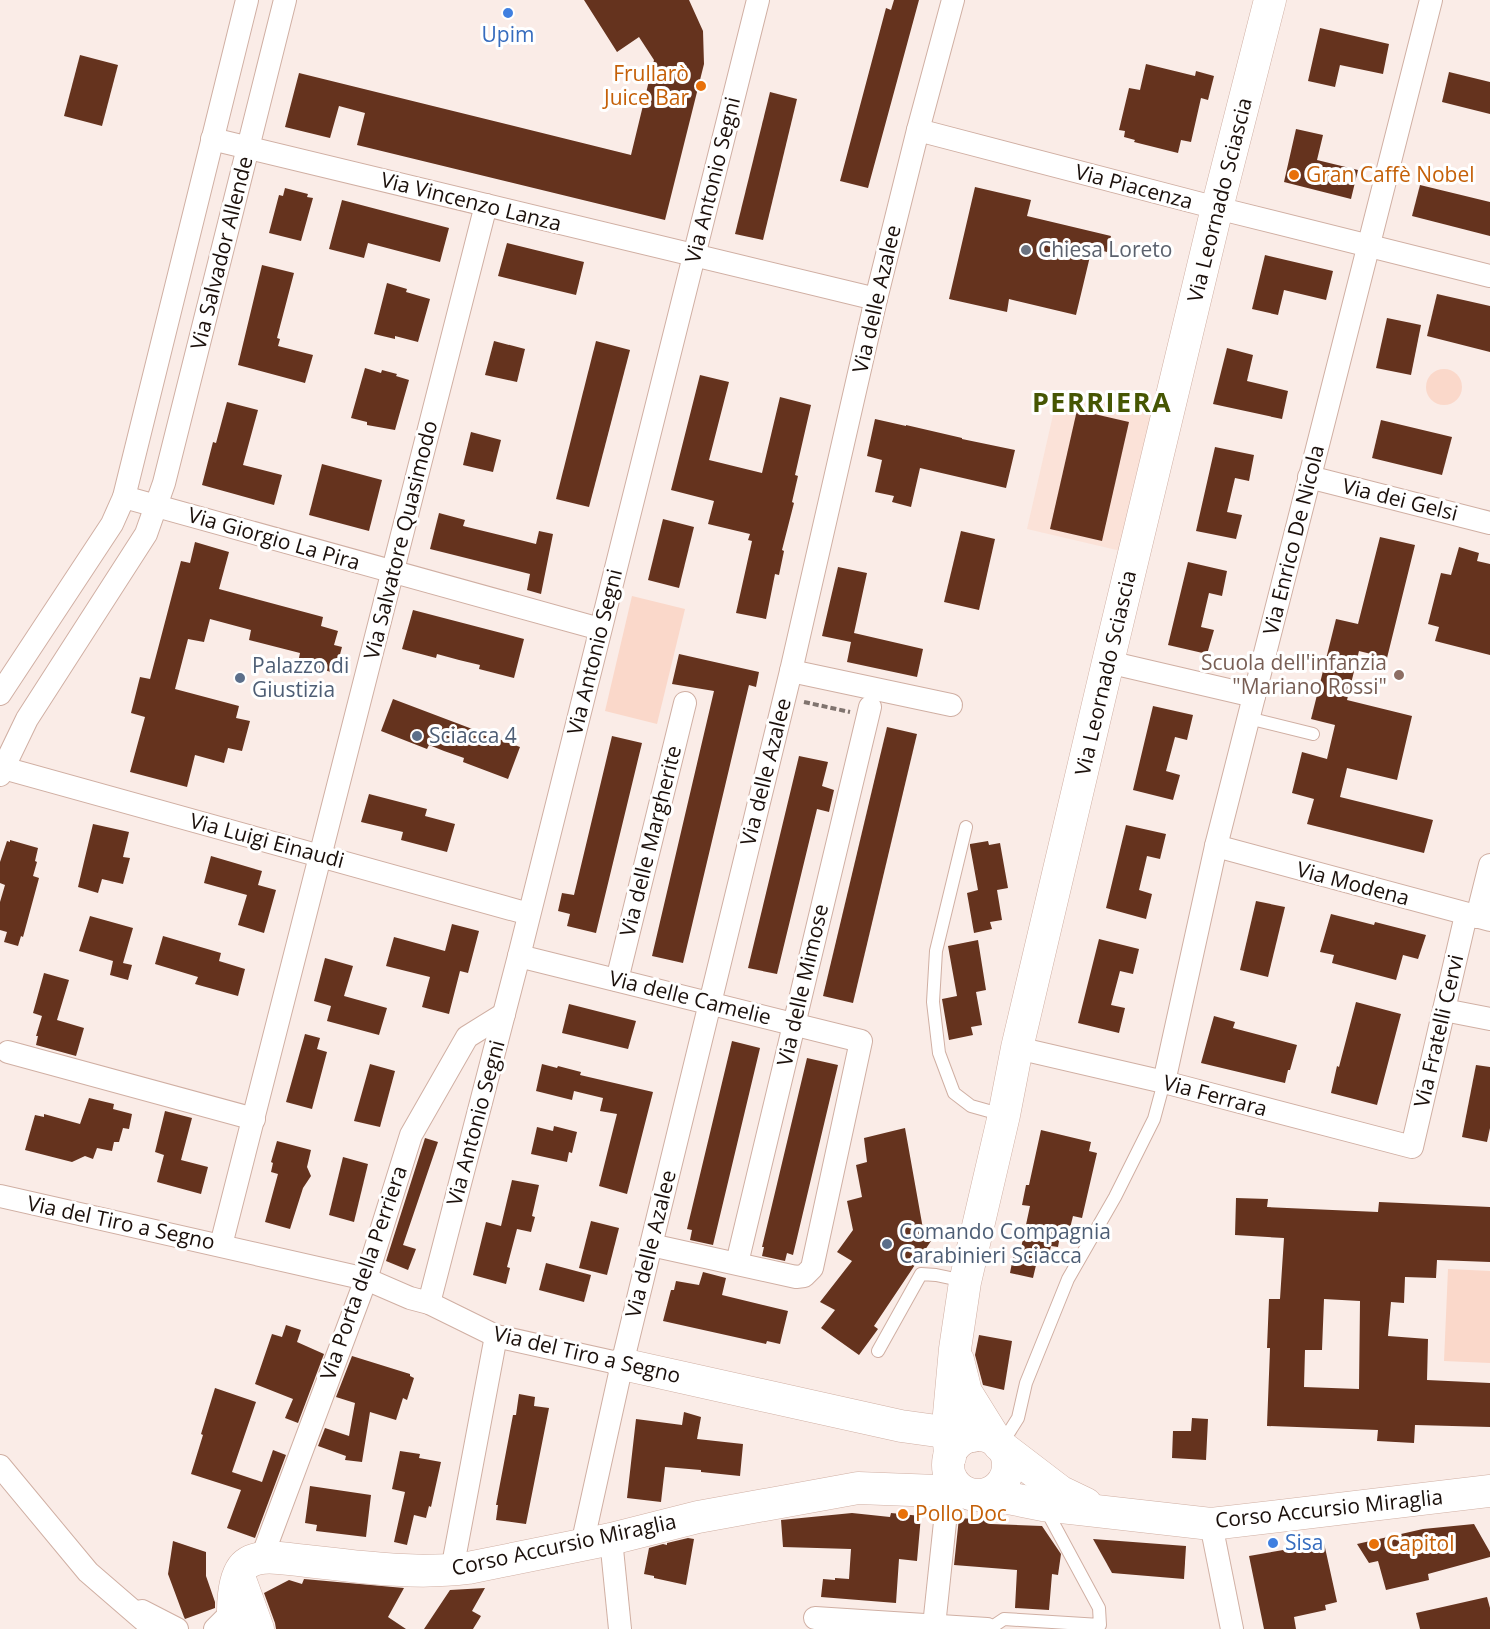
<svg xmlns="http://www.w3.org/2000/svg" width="1490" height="1629" viewBox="0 0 1490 1629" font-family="'Open Sans',sans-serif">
<rect width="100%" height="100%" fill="#faece7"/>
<path fill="#fbe2d8" d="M1058 393 1152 414 1121 551 1027 529Z"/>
<g fill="#fad8ca">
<circle cx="1444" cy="387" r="18"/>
<path d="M632 596 685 609 657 724 605 711Z"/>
<path d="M1448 1269 1490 1271V1363L1444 1361Z"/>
</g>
<g fill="#65331e" fill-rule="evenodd">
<path d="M584 0H689L703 31 704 64 665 220 357 145 365 113 339 106 330 138 285 127 299 73 631 155 654 60 639 37 617 52Z"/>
<path d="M894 0H919L868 188 840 181 886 8 891 10Z"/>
<path d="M1320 28 1389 44 1383 74 1340 65 1335 87 1308 81Z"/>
<path d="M80 55 118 65 102 126 64 116Z"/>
<path d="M1146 64 1195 76 1196 71 1214 76 1208 100 1201 98 1191 142 1181 140 1178 153 1134 142 1135 140 1124 137 1125 131 1119 130 1129 88 1140 90Z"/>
<path d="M1449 72 1490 82V114L1442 102Z"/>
<path d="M770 92 797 99 763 240 735 234Z"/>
<path d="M1296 129 1323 135 1317 160 1358 170 1351 199 1284 182Z"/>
<path d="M1420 185 1490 202V236L1412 216Z"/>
<path d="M975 187 1031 200 1027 216 1111 236 1107 252 1092 248 1076 315 1009 299 1007 312 949 299Z"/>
<path d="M285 188 308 194 307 197 313 198 301 241 269 233 279 195 283 196Z"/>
<path d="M342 200 449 228 440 262 368 243 364 258 329 249Z"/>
<path d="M507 243 584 262 576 295 498 276Z"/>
<path d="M1265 255 1333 271 1326 300 1284 290 1278 315 1252 309Z"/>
<path d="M262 265 294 273 277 338 280 339 278 346 313 355 305 383 238 365Z"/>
<path d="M387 283 407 289 406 292 430 299 418 342 395 336V339L374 334Z"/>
<path d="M1437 294 1490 306V352L1427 336Z"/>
<path d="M1387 318 1421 325 1411 375 1376 368Z"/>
<path d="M494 341 525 349 517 382 485 375Z"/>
<path d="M596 341 630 350 589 507 556 499Z"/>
<path d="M1227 348 1253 355 1247 381 1288 391 1282 419 1213 404Z"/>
<path d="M365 368 381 373 382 370 397 374 396 376 409 380 395 430 367 425V422L351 418Z"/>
<path d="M700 375 729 382 709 460 762 473 780 397 811 405 795 475 798 476 792 502 794 503 782 550 784 551 779 575 775 574 766 619 736 613 752 541 748 540 750 534 708 524 714 501 671 490Z"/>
<path d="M227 402 258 410 243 465 282 475 274 505 202 485 213 442 216 443Z"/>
<path d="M1077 410 1129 422 1102 541 1050 529Z"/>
<path d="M875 419 906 426V425L962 438V439L1015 450 1006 488 920 468 911 507 892 502 894 496 875 492 882 460 867 456Z"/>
<path d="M1381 420 1452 437 1442 475 1372 458Z"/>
<path d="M471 432 501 440 493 472 463 465Z"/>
<path d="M1215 447 1254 455 1249 481 1235 478 1227 512 1242 515 1236 539 1196 531Z"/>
<path d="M322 464 382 480 369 531 309 515Z"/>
<path d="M439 513 465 520 463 526 536 544 539 531 553 534 541 594 527 590 530 574 430 549Z"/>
<path d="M663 519 694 527 679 588 648 580Z"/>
<path d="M961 531 995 539 979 610 944 602Z"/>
<path d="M1380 537 1415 545 1387 658 1359 651 1347 700 1412 716 1397 780 1347 768 1340 797 1433 820 1424 853 1307 824 1314 799 1292 793 1302 752 1327 759 1335 725 1311 719 1336 619 1358 624Z"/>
<path d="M195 542 229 552 219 589 323 617 321 626 338 631 334 645 342 647 335 673 298 663 300 653 249 640 251 630 210 619 204 642 188 639 175 689 239 706 236 718 250 721 242 751 228 748 224 763 195 755 187 787 130 772 145 717 131 713 140 677 150 679 181 561 190 563Z"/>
<path d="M1459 547 1479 553 1477 561 1490 564V655L1435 641 1439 627 1428 624 1441 573 1451 575Z"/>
<path d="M1188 562 1227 571 1222 596 1209 593 1201 627 1214 630 1207 654 1168 645Z"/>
<path d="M838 567 867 573 854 633 923 649 917 677 847 662 851 642 822 636Z"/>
<path d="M413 610 524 639 514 678 479 669 480 665 459 660 437 654 436 658 402 649Z"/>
<path d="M679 654 759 672 756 687 749 685 683 963 652 956 714 691 672 684Z"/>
<path d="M393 699 520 747 508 779 463 762 464 758 444 751 429 745 427 749 381 731Z"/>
<path d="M1153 706 1193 715 1187 740 1175 737 1166 771 1180 775 1173 800 1133 790Z"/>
<path d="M887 727 917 734 853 1003 823 996Z"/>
<path d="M612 736 642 743 596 933 567 926 570 914 558 911 562 893 574 895Z"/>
<path d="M799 756 828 762 822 786 834 790 829 812 817 809 777 974 748 968Z"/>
<path d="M369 794 427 809 425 816 455 824 447 852 401 840 403 832 361 822Z"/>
<path d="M93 824 129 832 123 857 130 858 123 884 102 879 98 893 78 887Z"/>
<path d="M1126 825 1166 834 1160 859 1147 856 1139 890 1152 894 1146 919 1106 908Z"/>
<path d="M10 840 38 848 35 861 37 862 33 876 39 878 23 937 21 936 18 946 4 942 7 932 0 930V902L5 885 0 883V862L7 841 10 842Z"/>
<path d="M988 841 989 845 1000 843 1008 888 997 890 1002 920 990 922 992 929 974 933 967 893 978 890 970 846V844Z"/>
<path d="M211 856 262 871 258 885 276 890 264 933 238 925 247 895 204 883Z"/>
<path d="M1256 901 1285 907 1268 977 1240 970Z"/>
<path d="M1331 914 1374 925 1375 922 1426 935 1418 959 1403 955 1396 980 1332 963 1334 955 1320 952Z"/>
<path d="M90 916 133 928 123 963 132 965 128 980 110 975 113 961 79 951Z"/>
<path d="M452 924 479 931 468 973 460 971 449 1014 422 1007 430 977 386 966 394 937 445 951Z"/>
<path d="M163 936 221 953 219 961 245 969 238 996 195 984 198 977 155 964Z"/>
<path d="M1099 939 1139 949 1133 974 1120 971 1111 1005 1125 1008 1119 1033 1078 1023Z"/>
<path d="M978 940 986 990 976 992 982 1025 971 1027 973 1035 949 1040 942 999 957 996 948 946Z"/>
<path d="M325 958 353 966 344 996 387 1008 379 1035 327 1021 331 1006 314 1001Z"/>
<path d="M44 973 69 980 57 1020 84 1028 76 1056 36 1045 38 1036H36L42 1016 33 1013Z"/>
<path d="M1356 1002 1401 1014 1377 1105 1331 1093 1337 1066 1339 1067Z"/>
<path d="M569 1004 636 1021 628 1049 562 1033Z"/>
<path d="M1214 1016 1235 1022 1233 1028 1297 1045 1290 1070H1288L1285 1083 1201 1063Z"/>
<path d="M305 1034 320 1038 317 1049 327 1052 312 1109 286 1102Z"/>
<path d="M732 1041 760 1048 713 1245 690 1240 692 1230 687 1229Z"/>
<path d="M807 1058 838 1065 793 1255 787 1253 785 1261 762 1256 764 1247H762Z"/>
<path d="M370 1064 395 1071 380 1127 354 1121Z"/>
<path d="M542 1064 557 1068 558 1066 581 1072 580 1075 653 1092 627 1194 599 1186 617 1114 600 1111 603 1098 574 1091 572 1100 536 1091Z"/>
<path d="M1476 1065 1490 1067V1128L1487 1142 1462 1137Z"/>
<path d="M89 1098 114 1104 113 1109 132 1114 129 1129 123 1128 119 1142H114L112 1151 97 1148 93 1159 85 1156 72 1162 25 1150 35 1115 44 1117V1114L80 1124Z"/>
<path d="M165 1111 192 1118 181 1160 208 1167 201 1194 157 1182 164 1155 155 1152Z"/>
<path d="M554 1126 577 1132 572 1153 569 1152 567 1162 531 1154 537 1127 553 1131Z"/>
<path d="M905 1128 925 1240 931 1241 874 1326 878 1329 859 1355 821 1328 835 1310 820 1302 852 1261 837 1252 853 1230 847 1201 862 1197 856 1165 867 1162 864 1138Z"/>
<path d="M1041 1130 1091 1142 1089 1151 1097 1153 1082 1218 1073 1216 1069 1232 1061 1230 1058 1247 1051 1246 1047 1263 1037 1261 1033 1278 1010 1273 1015 1247 1021 1248 1030 1206 1022 1205 1026 1185H1029Z"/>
<path d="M425 1138 438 1142 403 1245 416 1249 408 1270 386 1261Z"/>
<path d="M277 1141 311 1150 307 1167 311 1176 303 1188 290 1229 265 1222 278 1174 271 1172 273 1163 271 1162Z"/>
<path d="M343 1157 368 1164 354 1222 329 1215Z"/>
<path d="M512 1180 539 1185 532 1216 535 1217 531 1232 517 1229 507 1267 510 1268 506 1284 473 1275 486 1222 501 1226Z"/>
<path d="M1236 1198 1268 1199 1267 1207 1378 1212 1379 1202 1490 1207V1262L1437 1260 1436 1278 1405 1277 1404 1303 1391 1302 1388 1336 1428 1339 1427 1380 1490 1383V1427L1415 1425 1414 1443 1377 1441 1378 1430 1267 1426 1270 1348H1267L1269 1299H1280L1284 1238 1235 1235ZM1324 1299 1360 1301 1359 1389 1304 1387 1305 1350H1322Z"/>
<path d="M591 1221 619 1228 607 1275 579 1268Z"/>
<path d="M546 1263 591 1275 584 1302 539 1290Z"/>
<path d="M703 1272 726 1278 722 1295 788 1311 780 1344 767 1341 766 1344 663 1321 671 1290H674L676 1281 699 1285Z"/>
<path d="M286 1325 301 1330 297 1342 324 1354 298 1423 285 1418 293 1399 255 1384 272 1334 282 1337Z"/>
<path d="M979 1335 1012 1341 1004 1390 983 1385 975 1355Z"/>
<path d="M352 1356 410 1374V1376L414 1378 407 1400 403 1398 396 1420 370 1412 362 1462 345 1460 346 1456 318 1446 325 1428 349 1436 355 1403 336 1397Z"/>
<path d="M215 1388 256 1402 232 1472 262 1482 273 1450 286 1455 255 1538 227 1528 241 1490 191 1474 203 1435 201 1434Z"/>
<path d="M519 1394 535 1397 534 1406 549 1408 526 1524 496 1520 498 1505H496L513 1415H516Z"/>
<path d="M684 1412 701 1417 697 1439 743 1444 740 1476 701 1472V1470L665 1467 661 1502 627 1498 636 1419 682 1425Z"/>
<path d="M1192 1418 1208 1419 1206 1460 1172 1458 1173 1431H1191Z"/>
<path d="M400 1451 420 1454 419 1458 441 1462 431 1507 429 1506 426 1518 414 1515 407 1545 394 1542 405 1492 392 1489Z"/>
<path d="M310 1486 371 1495 366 1537 316 1531 317 1525 305 1523Z"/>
<path d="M852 1513 890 1517 891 1513 921 1516 917 1561 899 1559 896 1603 821 1597 823 1579 835 1580V1578L849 1579 851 1549 783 1547 781 1520Z"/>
<path d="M959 1518 991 1520V1524L1042 1526 1061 1554 1058 1575 1052 1574 1049 1610 1015 1608 1017 1570 954 1565Z"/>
<path d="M1474 1524 1490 1552V1557L1428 1574 1429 1580 1386 1590 1378 1561 1369 1563 1357 1544 1423 1529Z"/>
<path d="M688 1538 694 1539 686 1585 654 1578V1576L644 1574 649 1548 663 1544 667 1545V1543Z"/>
<path d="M1093 1539 1186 1546 1184 1579 1112 1573Z"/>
<path d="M173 1541 206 1552V1576L215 1602V1608L185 1619 184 1617 168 1574Z"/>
<path d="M1324 1543 1337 1602 1325 1605 1326 1610 1294 1617 1296 1629H1264L1249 1556Z"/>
<path d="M304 1579 404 1588 388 1617 406 1629H276L275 1623 264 1593 289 1580 302 1584Z"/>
<path d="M485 1588 472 1611 481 1616 473 1629H424L450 1590Z"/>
<path d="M1487 1597 1490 1608V1629H1420L1416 1613Z"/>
</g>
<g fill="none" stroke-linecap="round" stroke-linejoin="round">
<defs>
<g id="lane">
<path d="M1248 718 1313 734"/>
<path d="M966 827 936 951 933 1002 939 1053 954 1093 971 1106 1003 1115"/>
<path d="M878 1351 921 1274 936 1275 964 1281"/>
<path d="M1001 1445 1018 1418 1026 1383 1068 1279 1115 1197 1154 1119 1164 1082"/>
<path d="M989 1629 1004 1619 1100 1625 1099 1608 1045 1508"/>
</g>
<g id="street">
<path d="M918 130 1217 208 1490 276"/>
<path d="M212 139 876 299"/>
<path d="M1309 477 1490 523"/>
<path d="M124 497 600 629"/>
<path d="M1108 662 1254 696"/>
<path d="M791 671 951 705"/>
<path d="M0 694 112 524 124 497 247 0"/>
<path d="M0 767 529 914"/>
<path d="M0 775 27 719 146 534 164 483 285 0"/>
<path d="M1216 846 1490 920"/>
<path d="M1477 917 1490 865"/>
<path d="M519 956 861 1041 812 1268 804 1276 796 1277 651 1245"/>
<path d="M617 980 685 703"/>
<path d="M1444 1010 1490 1019"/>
<path d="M1017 1048 1164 1082 1412 1147 1466 915"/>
<path d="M8 1052 254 1119"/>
<path d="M1164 1082 1216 846 1431 0"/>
<path d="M0 1196 366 1279 410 1298 429 1303 496 1336 622 1364"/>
<path d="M221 1245 486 205"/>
<path d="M737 1263 870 707"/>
<path d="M429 1303 519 956 758 0"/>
<path d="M0 1466 88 1572 154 1629"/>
<path d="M1211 1524 1232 1629"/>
<path d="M611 1539 620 1629"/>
<path d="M582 1545 622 1364 791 671 876 299 918 130 953 0"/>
<path d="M262 1557 366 1279 411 1135 467 1037 504 1014"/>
<path d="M452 1570 496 1336"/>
<path d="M142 1611 177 1629"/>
<path d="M815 1618 987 1629"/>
<path d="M934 1626 950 1475"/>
<path d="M215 1629 232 1612"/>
</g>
<g id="secondary">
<path d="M958 1360 966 1392 999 1445"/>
<path d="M622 1364 901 1426 973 1436"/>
<circle cx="978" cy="1465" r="30"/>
<path d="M1002 1447 1061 1492 1086 1504"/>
<path d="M950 1457 948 1425 955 1349 965 1282 1004 1115 1017 1048 1108 662 1217 208 1270 0"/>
<path d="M988 1494 1043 1505 1211 1524 1490 1491"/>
<path d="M241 1582 258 1629"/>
<path d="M234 1629C232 1612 232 1575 246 1564 255 1557 269 1557 279 1558 342 1564 406 1576 468 1568L611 1539 698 1517 858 1488 964 1492"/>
</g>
</defs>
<use href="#lane" stroke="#d0afa3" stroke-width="14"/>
<use href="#street" stroke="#d0afa3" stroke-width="24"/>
<use href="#secondary" stroke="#d0afa3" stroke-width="33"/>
<path stroke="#80746f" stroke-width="4" stroke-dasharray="6 3" stroke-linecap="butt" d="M804 702 850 712"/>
<use href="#lane" stroke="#fff" stroke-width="12"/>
<use href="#street" stroke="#fff" stroke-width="22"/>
<use href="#secondary" stroke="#fff" stroke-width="32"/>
</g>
<g fill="#3f7fe0" stroke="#fff" stroke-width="2">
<circle cx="508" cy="13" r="6"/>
<circle cx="1273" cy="1543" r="6"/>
</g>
<g fill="#e8710a" stroke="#fff" stroke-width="2">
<circle cx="701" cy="86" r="6"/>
<circle cx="1294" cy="175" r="6"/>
<circle cx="903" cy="1514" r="6"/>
<circle cx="1374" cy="1544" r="6"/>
</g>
<circle fill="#6b7280" stroke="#fff" stroke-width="2" cx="1026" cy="250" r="6"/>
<circle fill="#8d6e63" stroke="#fff" stroke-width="2" cx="1399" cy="675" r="6"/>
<g fill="#5c6f8a" stroke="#fff" stroke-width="2">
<circle cx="240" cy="678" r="6"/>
<circle cx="417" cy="736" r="6"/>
<circle cx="887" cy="1244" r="6"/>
</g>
<g text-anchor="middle" stroke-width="6" stroke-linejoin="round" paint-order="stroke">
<g font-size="21" fill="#366cbe" stroke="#fff">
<text x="508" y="42">Upim</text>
<text x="1285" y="1550" text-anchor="start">Sisa</text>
</g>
<g font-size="21" fill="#c56008" stroke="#fff" text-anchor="start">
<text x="689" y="81" text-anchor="end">Frullarò<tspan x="689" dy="24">Juice Bar</tspan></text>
<text x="1306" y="182">Gran Caffè Nobel</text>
<text x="915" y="1521">Pollo Doc</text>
<text x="1386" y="1551">Capitol</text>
</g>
<g font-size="21" fill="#1b100b" stroke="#fff">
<text transform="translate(713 180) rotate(-76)" y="7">Via Antonio Segni</text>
<text transform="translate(1134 187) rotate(15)" y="7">Via Piacenza</text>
<text transform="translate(1220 200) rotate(-76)" y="7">Via Leornado Sciascia</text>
<text transform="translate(471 202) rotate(14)" y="7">Via Vincenzo Lanza</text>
<text transform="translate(222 253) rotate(-76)" y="7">Via Salvador Allende</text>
<text transform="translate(877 299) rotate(-77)" y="7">Via delle Azalee</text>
<text transform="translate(1400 500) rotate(14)" y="7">Via dei Gelsi</text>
<text transform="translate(274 539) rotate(16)" y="7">Via Giorgio La Pira</text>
<text transform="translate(401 540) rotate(-76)" y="7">Via Salvatore Quasimodo</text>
<text transform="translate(1294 540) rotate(-76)" y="7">Via Enrico De Nicola</text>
<text transform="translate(595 652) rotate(-76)" y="7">Via Antonio Segni</text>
<text transform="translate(1106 673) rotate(-77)" y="7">Via Leornado Sciascia</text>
<text transform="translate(766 772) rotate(-76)" y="7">Via delle Azalee</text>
<text transform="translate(267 841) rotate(15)" y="7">Via Luigi Einaudi</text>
<text transform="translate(651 841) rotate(-76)" y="7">Via delle Margherite</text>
<text transform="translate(1353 884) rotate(15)" y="7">Via Modena</text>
<text transform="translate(803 985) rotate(-77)" y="7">Via delle Mimose</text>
<text transform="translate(690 998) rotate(14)" y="7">Via delle Camelie</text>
<text transform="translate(1439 1031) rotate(-77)" y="7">Via Fratelli Cervi</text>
<text transform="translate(1215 1096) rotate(15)" y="7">Via Ferrara</text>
<text transform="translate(476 1123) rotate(-75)" y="7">Via Antonio Segni</text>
<text transform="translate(121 1223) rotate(12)" y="7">Via del Tiro a Segno</text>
<text transform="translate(651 1244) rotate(-76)" y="7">Via delle Azalee</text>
<text transform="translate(364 1273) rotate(-71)" y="7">Via Porta della Perriera</text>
<text transform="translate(587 1355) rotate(13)" y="7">Via del Tiro a Segno</text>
<text transform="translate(1329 1509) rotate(-6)" y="7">Corso Accursio Miraglia</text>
<text transform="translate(564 1545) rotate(-12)" y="7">Corso Accursio Miraglia</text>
</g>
<g font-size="21" fill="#5b616d" stroke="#fff" text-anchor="start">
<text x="1038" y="257">Chiesa Loreto</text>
</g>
<g font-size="21" fill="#785e54" stroke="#fff" text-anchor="end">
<text x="1387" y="670">Scuola dell'infanzia<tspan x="1387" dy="24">"Mariano Rossi"</tspan></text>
</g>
<g font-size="21" fill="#4e5e75" stroke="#fff" text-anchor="start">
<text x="252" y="673">Palazzo di<tspan x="252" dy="24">Giustizia</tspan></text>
<text x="429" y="743">Sciacca 4</text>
<text x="899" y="1239">Comando Compagnia<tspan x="899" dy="24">Carabinieri Sciacca</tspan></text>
</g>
<g font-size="27" font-weight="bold" letter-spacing="1.5" fill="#465603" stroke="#fff">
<text x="1102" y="412">PERRIERA</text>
</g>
</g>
</svg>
